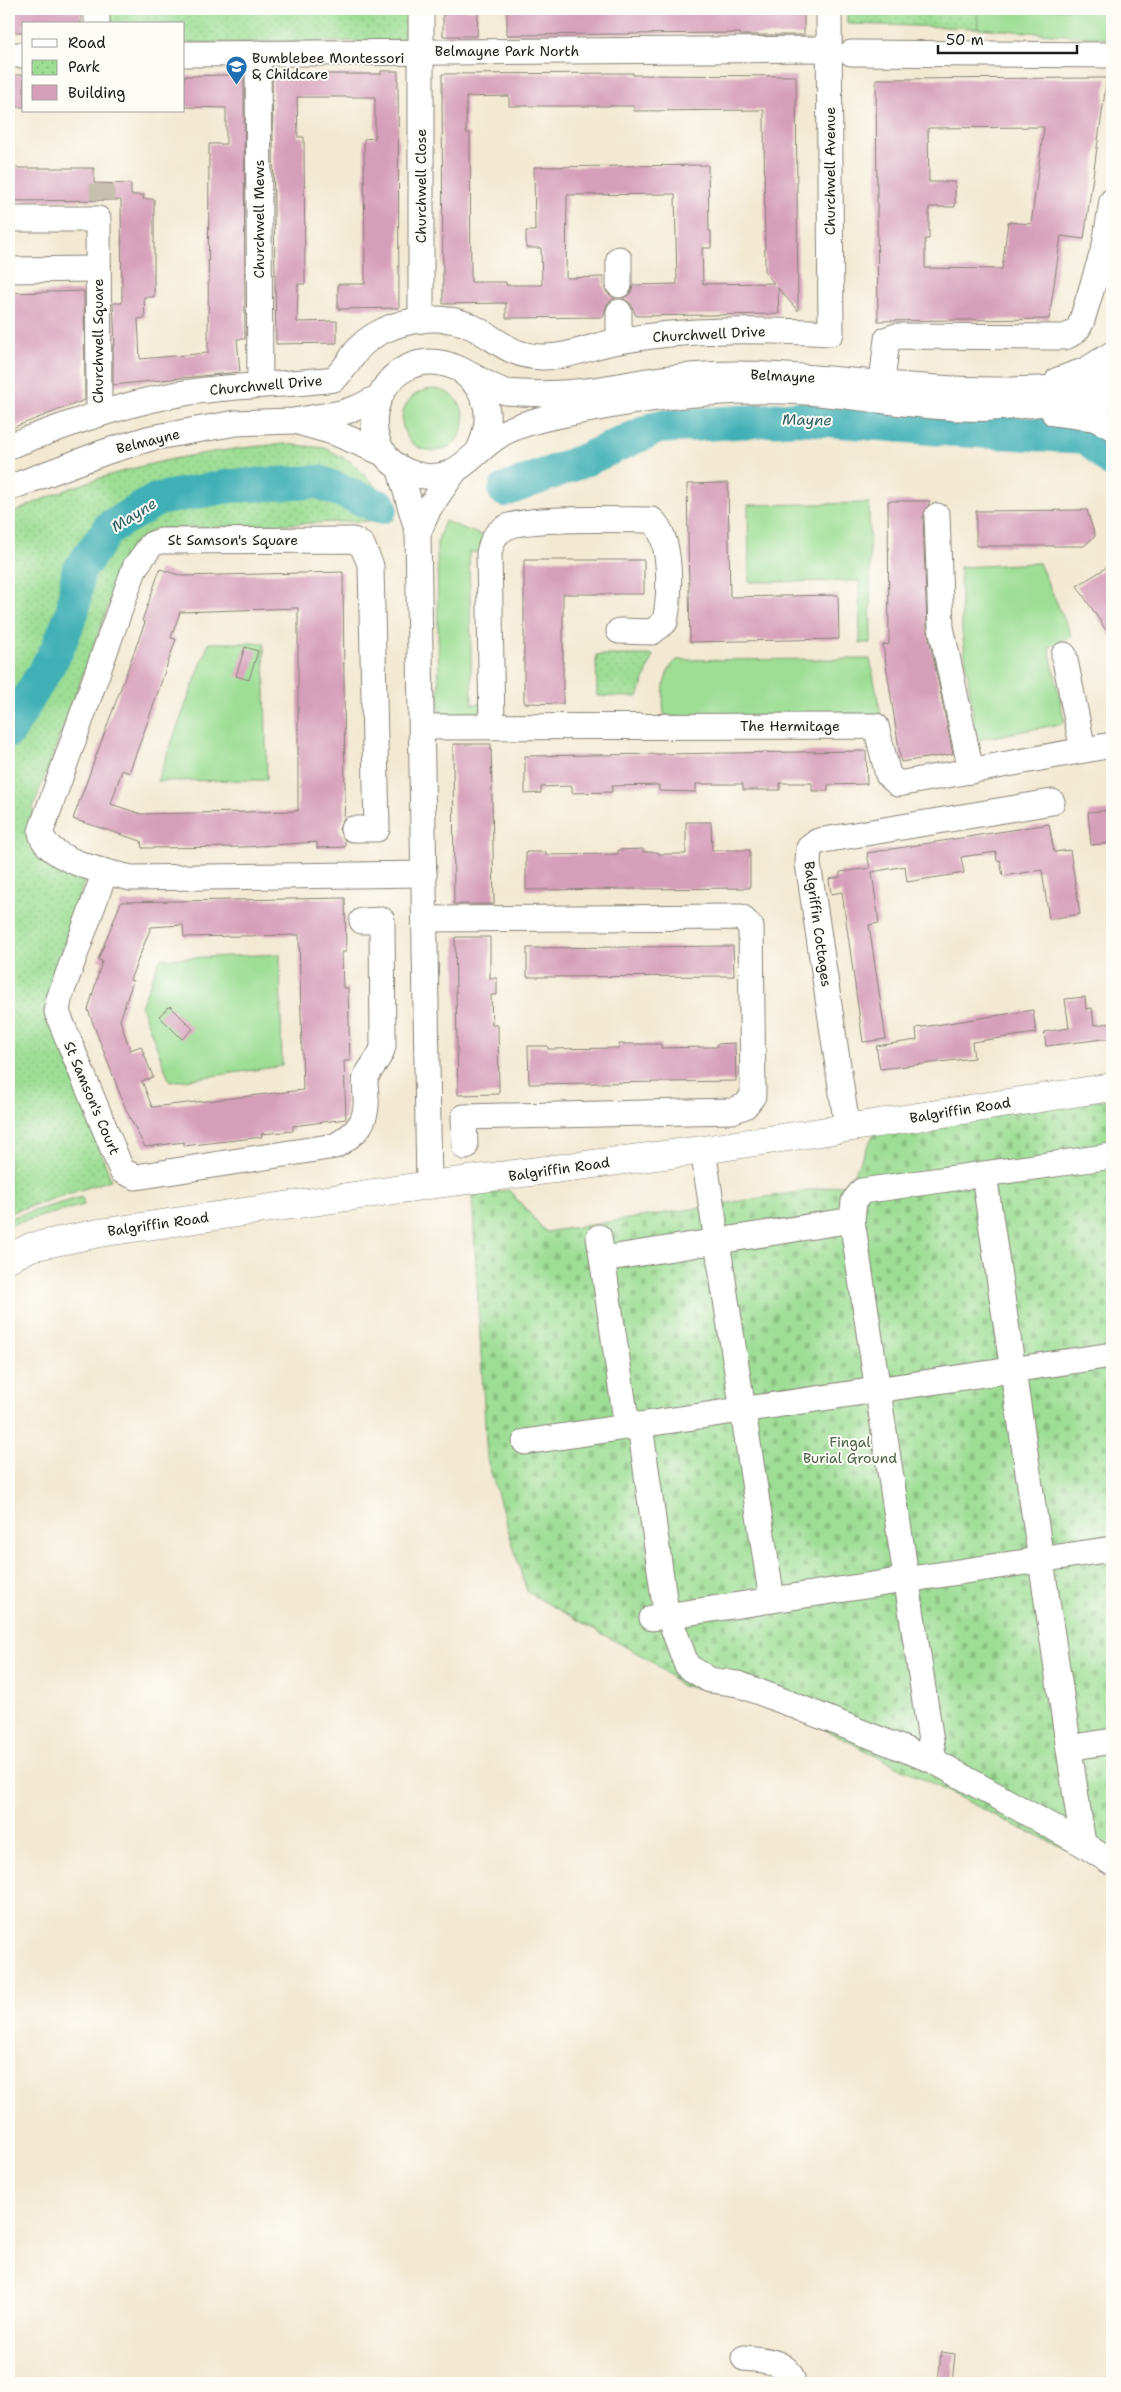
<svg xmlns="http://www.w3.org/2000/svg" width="1121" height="2392" viewBox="0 0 1121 2392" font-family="'Shantell Sans',sans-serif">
<defs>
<pattern id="cemetery-stones" width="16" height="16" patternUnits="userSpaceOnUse" patternTransform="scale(1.25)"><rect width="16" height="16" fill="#9dde94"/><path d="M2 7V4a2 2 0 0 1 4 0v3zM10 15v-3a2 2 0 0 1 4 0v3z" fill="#87be7f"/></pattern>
<pattern id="park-dots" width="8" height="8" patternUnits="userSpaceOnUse" patternTransform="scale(1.25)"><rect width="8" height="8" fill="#9dde94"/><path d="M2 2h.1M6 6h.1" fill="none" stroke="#87be7f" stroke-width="1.8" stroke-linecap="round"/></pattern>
</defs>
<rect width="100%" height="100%" fill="#fdfcf7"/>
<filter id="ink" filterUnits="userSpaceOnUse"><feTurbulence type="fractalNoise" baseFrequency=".02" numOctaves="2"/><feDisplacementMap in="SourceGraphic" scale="10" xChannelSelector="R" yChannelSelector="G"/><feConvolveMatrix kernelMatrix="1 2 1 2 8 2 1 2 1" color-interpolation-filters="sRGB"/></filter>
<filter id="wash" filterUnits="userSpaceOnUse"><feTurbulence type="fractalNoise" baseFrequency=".0096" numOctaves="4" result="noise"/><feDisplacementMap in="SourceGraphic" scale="20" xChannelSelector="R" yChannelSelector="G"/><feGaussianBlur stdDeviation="1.12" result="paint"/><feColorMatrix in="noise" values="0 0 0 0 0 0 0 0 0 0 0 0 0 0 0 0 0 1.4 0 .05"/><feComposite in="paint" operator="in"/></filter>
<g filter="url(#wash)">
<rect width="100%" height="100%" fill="#f3e9d2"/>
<g fill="#9dde94" stroke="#5c7d58">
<path d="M977 9H1112V39L978 28Z"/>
<circle cx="433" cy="420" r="31"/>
<path d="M869 503 871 643H860L859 581 749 582 748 505Z"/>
<path d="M445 521 488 538 483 553 469 552 472 704 486 703 475 717H444L439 709 437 543Z"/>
<path d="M1039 563 1072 637 1049 647 1065 723 976 740 962 631 960 567Z"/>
<path d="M209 643H264L267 780 157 781Z"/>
<path d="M870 659 881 715 673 717 664 714C662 696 662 672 677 660Z"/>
<path d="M280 954 282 1066 170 1082 141 1006 160 959Z"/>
<path d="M82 1197 84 1205 9 1225V1218Z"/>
</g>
<path fill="url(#cemetery-stones)" stroke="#5c7d58" d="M1112 1099V1869L1022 1829 758 1696 681 1686 653 1662 527 1592 487 1459 472 1195 509 1190 546 1232 848 1184 876 1130Z"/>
<g fill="url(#park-dots)" stroke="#5c7d58">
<path d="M104 9H411L412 41 184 43V24H105Z"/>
<path d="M847 9H977L978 28 847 24Z"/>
<path d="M284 444 325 448 351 462 387 497 394 520 154 529 131 545 33 808 32 841 86 877 45 1001 111 1180 9 1213V515C94 472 189 451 284 444Z"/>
<path d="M596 655H653L638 697 597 696Z"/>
</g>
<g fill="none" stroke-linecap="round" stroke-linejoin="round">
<g stroke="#3fb0b6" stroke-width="34">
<path d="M505 490 580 462 658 427 801 418 956 430 1087 437 1112 461"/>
<path d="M9 731 57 650 73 610 78 572 110 527 158 499 230 486 319 482 381 507"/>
</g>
</g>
<g id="blocks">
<g fill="#d69fb9" fill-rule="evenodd">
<path d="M9 9H81V24H24V32H9Z"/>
<path d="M443 9 478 10 477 36H443Z"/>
<path d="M507 9H738V13L776 12V9H804V35H740V33L507 35Z"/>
<path d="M229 71 244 72 245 339H237L240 372 113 385V345H115L113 303H122L121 200 9 201V168H94V183L131 184V195H144L143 199H154V297H144L145 318 138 319 140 359 208 353 209 144H226V108L184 107V76L229 75Z"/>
<path d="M381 71H398L399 308 338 309V284H365L364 139 375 138V97H297L298 137H304L305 284H298L297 322 337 321V343L276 344 272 74H381Z"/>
<path d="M633 73V75L796 76 798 311 778 288 779 314 636 316 631 304 623 298 631 293 633 285 677 284 675 194 567 195 566 278 603 277V285L607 293 615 298 607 304 603 317 506 318V303L443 304 442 74ZM509 96V106H634V111L764 110 765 273 774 283 703 284 702 248H711V231H709L708 165 534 167 535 231H526V248H541L542 285H506V282H471L470 133H466V97Z"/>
<rect x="9" y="75" width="15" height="32"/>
<path d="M1107 78 1084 239 1061 236 1049 319 878 321 876 79ZM1044 127 1031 224 1008 222 1002 269 925 268V239H929V207H955V182H929L928 128Z"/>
<path d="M84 291 85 400 9 429V293Z"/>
<path d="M728 483 730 597 838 595 839 639 690 642 687 484Z"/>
<path d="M888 501H930L923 517 927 628 953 754 901 762 883 645 889 644Z"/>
<path d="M1087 510 1095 536 1084 546H976V511Z"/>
<path d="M524 560H644V594H563V704L524 703Z"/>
<path d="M1112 564V639L1077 586Z"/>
<path d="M160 569 182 576 343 572 345 796 344 818 339 829 345 840V847L317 848V842L245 847 142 848 141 841 73 819 145 622 142 621ZM298 608V811L141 814 111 804 122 770 129 773 149 718 176 639 171 638 180 612Z"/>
<path d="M245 647 258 651 249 680 236 676Z"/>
<path d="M453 744H491L494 904H454Z"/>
<path d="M866 751 867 784 828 785V791H812V783H780V790H743V784H696V792L659 791V785L612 786V792L572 793V786L541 787V793L525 794V756Z"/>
<path d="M1112 810V843L1091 845 1088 812Z"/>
<path d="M686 822H711L712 850H750V888L526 890V852H546V855L618 854V850L643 849V852H658V854H686Z"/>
<path d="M1049 824 1054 852 1070 850 1080 914 1049 919 1042 870 1003 876 1000 860 997 861 996 852 961 857 964 873 907 882 905 866 872 872 879 923 869 925 886 1039 863 1042 842 892 831 894 829 879 840 877V872L870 868 867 853Z"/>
<path d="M345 898 346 952H342L343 988H348L350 1061H344L346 1119 293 1126V1131L261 1134 262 1137 184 1146V1142L145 1147 126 1110 88 1010 102 961 98 960 121 902ZM183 925 184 937 299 935 303 1090 152 1107 142 1081 153 1077 141 1046 130 1050 120 1020 133 981 130 980 151 927Z"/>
<path d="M455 937H490V978H497V995H491L492 1025H498L499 1094 458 1095Z"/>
<path d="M733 946 734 976 527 977V948Z"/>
<path d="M1085 997 1086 1009 1092 1008 1094 1025 1112 1023V1038L1046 1046 1044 1032 1069 1028 1065 999Z"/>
<path d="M170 1006 193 1029 182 1039 159 1016Z"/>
<path d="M1033 1010 1036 1033 972 1042 974 1058 880 1069 876 1046 917 1040 916 1028Z"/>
<path d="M735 1043 736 1081 529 1084 528 1046H548V1049L619 1048V1044H661V1048L703 1047H717V1044Z"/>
<path d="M941 2352 955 2354 952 2383H938Z"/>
</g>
</g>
</g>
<g filter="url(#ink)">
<use href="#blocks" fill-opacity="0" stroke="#888277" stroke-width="1"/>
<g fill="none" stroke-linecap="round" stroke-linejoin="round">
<path stroke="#c8c0ae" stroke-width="25" stroke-dasharray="25 12" stroke-linecap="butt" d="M102 184V200"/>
<defs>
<g id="minor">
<path d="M97 9V24"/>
<path d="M258 53 260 385"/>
<path d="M851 53 1112 55"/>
<path d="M184 54 829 49"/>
<path d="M9 55H24"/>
<path d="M9 219H98L99 413"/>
<path d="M9 270 98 269"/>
<path d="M619 285V259"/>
<path d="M421 320V9"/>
<path d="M619 341V312"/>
<path d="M465 374C491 394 492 422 479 450"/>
<path d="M1058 380 1086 370 1112 354"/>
<path d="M882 382 887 339 896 336 1065 337C1074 333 1079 330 1082 320L1105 245 1112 201"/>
<path d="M1112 384C1076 386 1039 390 1002 390 913 391 823 374 734 374 706 374 675 377 647 381 604 389 566 396 522 393 520 393 508 392 506 392 489 387 473 375 457 368 380 335 339 451 414 474 460 488 474 445 509 430 539 417 577 412 609 406 669 394 745 388 806 392 858 396 910 406 963 408 997 410 1031 404 1065 401 1081 399 1097 399 1112 398"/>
<path d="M1054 413 1094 418 1112 427"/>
<path d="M298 422 333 432 385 454"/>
<path d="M9 446C61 427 113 407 168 396 223 385 279 386 334 379 343 371 348 363 355 353 368 334 398 322 421 320 436 318 456 319 470 326 497 338 508 356 541 357 568 358 593 345 619 341 689 328 760 330 831 333L829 9"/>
<path d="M399 467 418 533 429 1185"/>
<path d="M9 488 105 452 151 438 236 423 293 421 341 413 359 407 377 398"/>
<path d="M937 516 941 627 971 771"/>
<path d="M418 533 429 508 454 472"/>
<path d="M1064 655 1083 750"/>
<path d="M492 726 489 553C492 541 494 534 505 528 525 516 623 520 652 520 673 538 670 596 665 622L652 632 619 631"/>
<path d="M422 727 876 726 888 775 898 784 1112 745"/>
<path d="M353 829H377L371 566 362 545 353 540 161 541 152 544 135 567 41 831C42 859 108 873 131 878L424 874"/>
<path d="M105 872 59 999 57 1012 122 1171 136 1177 335 1146C356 1134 368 1122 366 1097 366 1091 364 1082 366 1077 371 1066 381 1058 383 1046L382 920 362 921"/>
<path d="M425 919 741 917 751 927 753 1096 745 1106 732 1111 464 1117 465 1147"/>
<path d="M847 1127 808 863 809 848 818 841 1052 802"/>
<path d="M703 1150 772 1600"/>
<path d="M984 1175 1083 1844"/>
<path d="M852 1220 934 1761"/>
<path d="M599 1237 627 1427"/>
<path d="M603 1259 852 1220 854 1201 862 1191 1112 1156"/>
<path d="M640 1425 665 1606 687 1666 710 1680 738 1684 783 1701 934 1761 1083 1844 1112 1863"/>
<path d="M525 1442 1112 1355"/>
<path d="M652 1618 1112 1549"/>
<path d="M1069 1748 1112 1741"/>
<path d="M744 2358C763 2360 789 2360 793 2383"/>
</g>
<path id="major" d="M9 1258 31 1247 99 1233 429 1185 703 1150 1112 1087"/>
</defs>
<use href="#minor" stroke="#888277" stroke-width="27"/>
<use href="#major" stroke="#888277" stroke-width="29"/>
<use href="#minor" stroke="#fff" stroke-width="25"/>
<use href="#major" stroke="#fff" stroke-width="28"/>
</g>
</g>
<defs>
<symbol id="school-pin" viewBox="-11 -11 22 30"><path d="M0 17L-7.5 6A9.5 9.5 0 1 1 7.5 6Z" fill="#1f6fb2" stroke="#fdfcf7"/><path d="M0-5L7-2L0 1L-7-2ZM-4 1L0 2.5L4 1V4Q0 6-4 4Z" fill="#fff"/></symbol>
</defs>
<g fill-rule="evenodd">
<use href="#school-pin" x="224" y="54" width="25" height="34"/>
</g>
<g text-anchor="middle" stroke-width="4" stroke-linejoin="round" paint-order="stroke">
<g font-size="14" fill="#1c1c1c" stroke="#fdfcf7">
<text x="507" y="56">Belmayne Park North</text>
<text transform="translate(830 171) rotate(-90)" y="5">Churchwell Avenue</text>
<text transform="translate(421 186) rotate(-90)" y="5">Churchwell Close</text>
<text transform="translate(259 219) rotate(-90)" y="5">Churchwell Mews</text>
<text transform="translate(709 334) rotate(-3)" y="5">Churchwell Drive</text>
<text transform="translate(98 341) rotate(-90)" y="5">Churchwell Square</text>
<text transform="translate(783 376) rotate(3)" y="5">Belmayne</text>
<text transform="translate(266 385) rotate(-5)" y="5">Churchwell Drive</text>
<text transform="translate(148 441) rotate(-14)" y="5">Belmayne</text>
<text x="233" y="545">St Samson's Square</text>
<text x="790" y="731">The Hermitage</text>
<text transform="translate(818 924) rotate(82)" y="5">Balgriffin Cottages</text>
<text transform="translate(92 1098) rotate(67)" y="5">St Samson's Court</text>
<text transform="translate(960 1110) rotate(-9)" y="5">Balgriffin Road</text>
<text transform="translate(559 1169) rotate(-8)" y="5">Balgriffin Road</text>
<text transform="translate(158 1224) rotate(-8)" y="5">Balgriffin Road</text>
</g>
<g font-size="14" fill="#1c1c1c" stroke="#fdfcf7" text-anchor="start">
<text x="252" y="63">Bumblebee Montessori<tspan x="252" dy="16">&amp; Childcare</tspan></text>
</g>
<g font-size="14" fill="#496046" stroke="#fdfcf7">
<text x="850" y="1447">Fingal<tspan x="850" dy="16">Burial Ground</tspan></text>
</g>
<g font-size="15" font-style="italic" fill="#2c5f61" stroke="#fdfcf7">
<text transform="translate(807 420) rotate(1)" y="5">Mayne</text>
<text transform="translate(134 515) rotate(-32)" y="5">Mayne</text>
</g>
</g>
<rect width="1121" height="2392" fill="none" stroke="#fdfcf7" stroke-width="30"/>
<rect x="22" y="22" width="162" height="90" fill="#fdfcf7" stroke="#a3a29f"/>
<rect x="32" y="39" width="25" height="8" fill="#ffffff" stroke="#a3a29f"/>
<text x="68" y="48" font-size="15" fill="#1c1c1c">Road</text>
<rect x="32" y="60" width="25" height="15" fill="url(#park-dots)" stroke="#a3a29f"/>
<text x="68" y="72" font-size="15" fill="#1c1c1c">Park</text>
<rect x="32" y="85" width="25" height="15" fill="#d69fb9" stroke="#a3a29f"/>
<text x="68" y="98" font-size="15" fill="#1c1c1c">Building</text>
<path d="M938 45v8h139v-8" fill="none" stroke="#1c1c1c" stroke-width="2.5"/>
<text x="946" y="45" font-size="15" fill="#1c1c1c" stroke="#fdfcf7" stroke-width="4" paint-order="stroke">50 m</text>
</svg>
